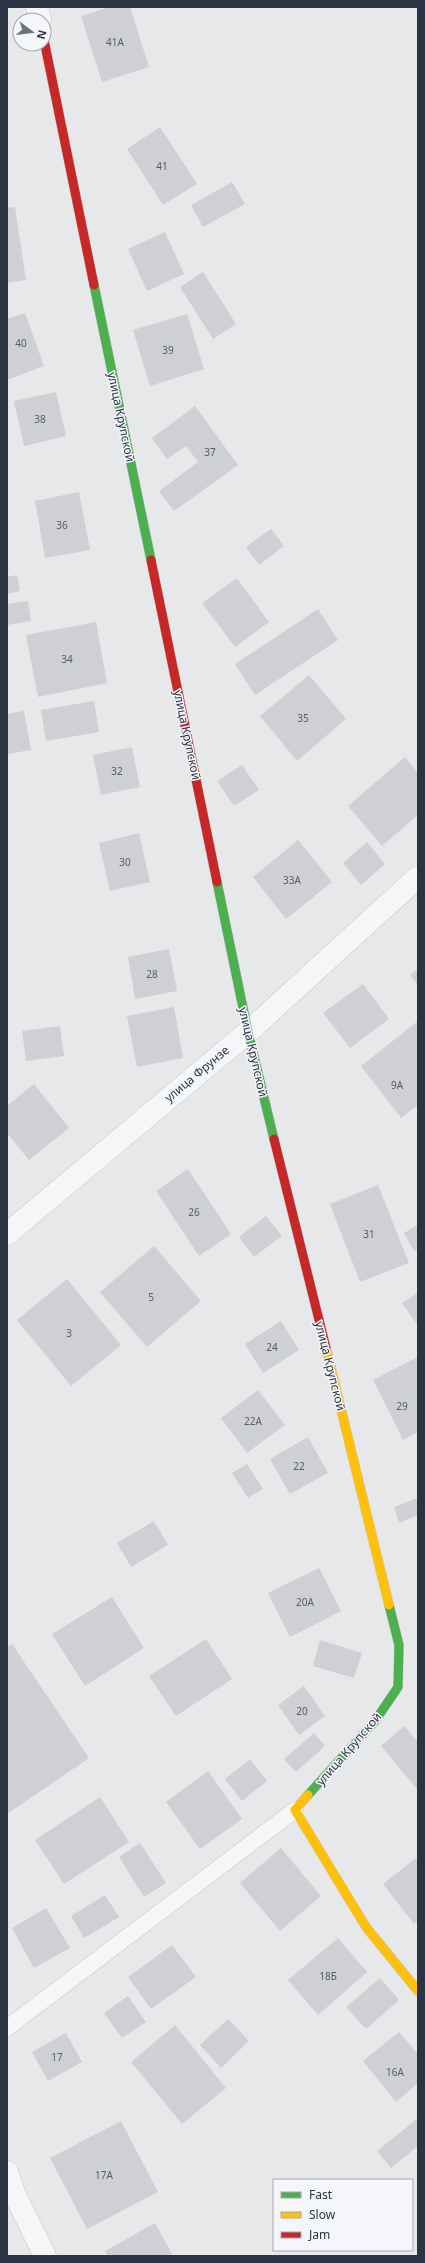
<svg xmlns="http://www.w3.org/2000/svg" width="425" height="2263" viewBox="0 0 425 2263" font-family="'Noto Sans',sans-serif">
<rect width="100%" height="100%" fill="#e6e8ea"/>
<g fill="#ced0d3">
<path d="M110 7H130L149 67 102 82 81 16Z"/>
<path d="M160 127 197 184 163 205 127 149Z"/>
<path d="M232 182 245 204 203 227 191 205Z"/>
<path d="M15 207 26 280 7 283V208Z"/>
<path d="M165 232 184 274 147 291 128 249Z"/>
<path d="M203 272 236 324 213 339 180 287Z"/>
<path d="M25 313 44 366 7 380V319Z"/>
<path d="M187 314 204 369 150 386 133 330Z"/>
<path d="M56 392 66 436 24 446 14 401Z"/>
<path d="M195 406 238 465 174 511 159 491 198 462 186 446 167 459 152 438Z"/>
<path d="M79 492 90 550 45 558 35 501Z"/>
<path d="M271 529 284 546 259 565 246 547Z"/>
<path d="M17 575 20 591 7 594V577Z"/>
<path d="M237 578 269 622 235 647 202 603Z"/>
<path d="M28 601 31 621 7 625V604Z"/>
<path d="M318 609 338 640 255 695 235 664Z"/>
<path d="M96 622 107 683 38 697 26 635Z"/>
<path d="M309 675 346 719 297 761 260 716Z"/>
<path d="M94 701 99 732 46 741 41 710Z"/>
<path d="M24 711 31 750 7 754V714Z"/>
<path d="M132 747 140 787 101 795 93 755Z"/>
<path d="M405 757 418 773V815L382 846 348 806Z"/>
<path d="M242 765 259 790 234 806 217 781Z"/>
<path d="M139 833 150 882 110 891 99 843Z"/>
<path d="M298 840 332 882 286 919 253 877Z"/>
<path d="M367 842 385 864 361 885 343 863Z"/>
<path d="M169 949 177 991 135 999 128 957Z"/>
<path d="M418 969V985L410 975Z"/>
<path d="M363 984 389 1019 350 1048 323 1013Z"/>
<path d="M174 1007 183 1058 137 1067 127 1016Z"/>
<path d="M418 1021V1105L401 1118 361 1066Z"/>
<path d="M60 1026 64 1056 26 1061 22 1031Z"/>
<path d="M34 1084 69 1128 29 1160 7 1133V1106Z"/>
<path d="M188 1169 231 1234 199 1256 156 1191Z"/>
<path d="M378 1185 409 1263 360 1282 330 1204Z"/>
<path d="M266 1216 282 1236 254 1257 239 1237Z"/>
<path d="M418 1225V1249L414 1251 404 1233Z"/>
<path d="M154 1246 201 1301 147 1347 100 1292Z"/>
<path d="M67 1279 121 1345 71 1386 17 1320Z"/>
<path d="M418 1293V1322L416 1323 402 1303Z"/>
<path d="M281 1321 299 1350 263 1373 245 1344Z"/>
<path d="M418 1357V1432L403 1440 373 1380Z"/>
<path d="M258 1390 285 1425 247 1453 221 1418Z"/>
<path d="M308 1437 328 1473 290 1494 270 1459Z"/>
<path d="M247 1464 263 1489 248 1498 232 1473Z"/>
<path d="M418 1498V1515L399 1523 394 1507Z"/>
<path d="M154 1521 168 1545 131 1567 117 1543Z"/>
<path d="M319 1568 341 1611 290 1637 268 1593Z"/>
<path d="M112 1597 144 1648 85 1686 52 1634Z"/>
<path d="M206 1639 232 1679 176 1716 149 1676Z"/>
<path d="M320 1640 362 1653 354 1678 313 1666Z"/>
<path d="M12 1644 89 1758 7 1814V1647Z"/>
<path d="M304 1686 325 1716 299 1735 278 1705Z"/>
<path d="M404 1726 418 1742V1790L381 1746Z"/>
<path d="M314 1733 325 1746 296 1772 284 1759Z"/>
<path d="M250 1759 267 1781 242 1801 225 1779Z"/>
<path d="M208 1771 242 1819 200 1849 166 1802Z"/>
<path d="M100 1797 129 1842 64 1884 35 1840Z"/>
<path d="M140 1843 166 1883 144 1897 119 1857Z"/>
<path d="M281 1848 321 1896 280 1931 240 1883Z"/>
<path d="M416 1858 418 1861V1921L414 1924 383 1884Z"/>
<path d="M105 1895 119 1917 84 1938 71 1916Z"/>
<path d="M46 1908 70 1948 34 1968 12 1928Z"/>
<path d="M338 1938 367 1972 318 2015 288 1980Z"/>
<path d="M172 1945 196 1977 151 2009 128 1977Z"/>
<path d="M380 1978 399 2000 366 2029 346 2007Z"/>
<path d="M128 1996 146 2022 122 2038 104 2013Z"/>
<path d="M228 2019 249 2041 221 2068 200 2045Z"/>
<path d="M175 2025 226 2088 182 2124 131 2062Z"/>
<path d="M399 2032 418 2054V2083L396 2102 363 2061Z"/>
<path d="M66 2033 82 2062 48 2081 32 2052Z"/>
<path d="M418 2118V2146L391 2168 377 2151Z"/>
<path d="M121 2121 158 2192 87 2229 50 2158Z"/>
<path d="M155 2223 173 2256H108L105 2251Z"/>
</g>
<g fill="none" stroke-linecap="round" stroke-linejoin="round">
<defs>
<path id="lane" d="M7 2028 295 1810"/>
<g id="street">
<path d="M37 7 40 20"/>
<path d="M7 1234 248 1032 418 877"/>
<path d="M7 2172 15 2195 45 2256"/>
</g>
<g id="fast">
<path d="M94 285 151 560"/>
<path d="M217 882 248 1032 274 1139"/>
<path d="M308 1795 375 1721 398 1687 399 1645 389 1605"/>
</g>
<g id="slow">
<path d="M326 1348 389 1605"/>
<path d="M308 1795 295 1810 366 1927 418 1991"/>
</g>
<g id="jam">
<path d="M44 40 94 285"/>
<path d="M151 560 217 882"/>
<path d="M274 1139 326 1348"/>
</g>
</defs>
<use href="#lane" stroke="#c4c6c8" stroke-width="17"/>
<use href="#street" stroke="#c4c6c8" stroke-width="23"/>
<use href="#fast" stroke="#c4c6c8" stroke-width="10"/>
<use href="#slow" stroke="#c4c6c8" stroke-width="10"/>
<use href="#jam" stroke="#c4c6c8" stroke-width="10"/>
<use href="#lane" stroke="#f5f6f7" stroke-width="16"/>
<use href="#street" stroke="#f5f6f7" stroke-width="22"/>
<use href="#fast" stroke="#4caf50" stroke-width="9"/>
<use href="#slow" stroke="#ffc107" stroke-width="9"/>
<use href="#jam" stroke="#c62828" stroke-width="9"/>
</g>
<g text-anchor="middle" stroke-width="3" stroke-linejoin="round" paint-order="stroke">
<g font-size="10" fill="#545c69">
<text x="115" y="46">41А</text>
<text x="162" y="170">41</text>
<text x="21" y="347">40</text>
<text x="168" y="354">39</text>
<text x="40" y="423">38</text>
<text x="210" y="456">37</text>
<text x="62" y="529">36</text>
<text x="67" y="663">34</text>
<text x="303" y="722">35</text>
<text x="117" y="775">32</text>
<text x="125" y="866">30</text>
<text x="292" y="884">33А</text>
<text x="152" y="978">28</text>
<text x="397" y="1089">9А</text>
<text x="194" y="1216">26</text>
<text x="369" y="1238">31</text>
<text x="151" y="1301">5</text>
<text x="69" y="1337">3</text>
<text x="272" y="1351">24</text>
<text x="402" y="1410">29</text>
<text x="253" y="1425">22А</text>
<text x="299" y="1470">22</text>
<text x="305" y="1606">20А</text>
<text x="302" y="1715">20</text>
<text x="328" y="1980">18Б</text>
<text x="57" y="2061">17</text>
<text x="395" y="2076">16А</text>
<text x="104" y="2179">17А</text>
</g>
<g font-size="12" fill="#2b3445" stroke="#f4f6f9">
<text transform="translate(121 417) rotate(78)" y="4">улица Крупской</text>
<text transform="translate(187 735) rotate(78)" y="4">улица Крупской</text>
<text transform="translate(253 1052) rotate(77)" y="4">улица Крупской</text>
<text transform="translate(197 1074) rotate(-40)" y="4">улица Фрунзе</text>
<text transform="translate(330 1366) rotate(76)" y="4">улица Крупской</text>
<text transform="translate(349 1749) rotate(-49)" y="4">улица Крупской</text>
</g>
</g>
<rect width="425" height="2263" fill="none" stroke="#2b3445" stroke-width="16"/>
<rect x="273" y="2179" width="140" height="72" fill="#f4f6f9" stroke="#a4a8b1"/>
<rect x="281" y="2192" width="20" height="6" fill="#4caf50" stroke="#a4a8b1"/>
<text x="309" y="2199" font-size="12" fill="#2b3445">Fast</text>
<rect x="281" y="2212" width="20" height="6" fill="#ffc107" stroke="#a4a8b1"/>
<text x="309" y="2219" font-size="12" fill="#2b3445">Slow</text>
<rect x="281" y="2232" width="20" height="6" fill="#c62828" stroke="#a4a8b1"/>
<text x="309" y="2239" font-size="12" fill="#2b3445">Jam</text>
<g transform="translate(32 32) rotate(105)"><circle r="19" fill="#f4f6f9" stroke="#a4a8b1"/>
<path d="M0-3L7 15L0 10L-7 15Z" fill="#6c737f"/>
<text y="-6" font-size="11" font-weight="bold" text-anchor="middle" fill="#2b3445">N</text>
</g>
</svg>
